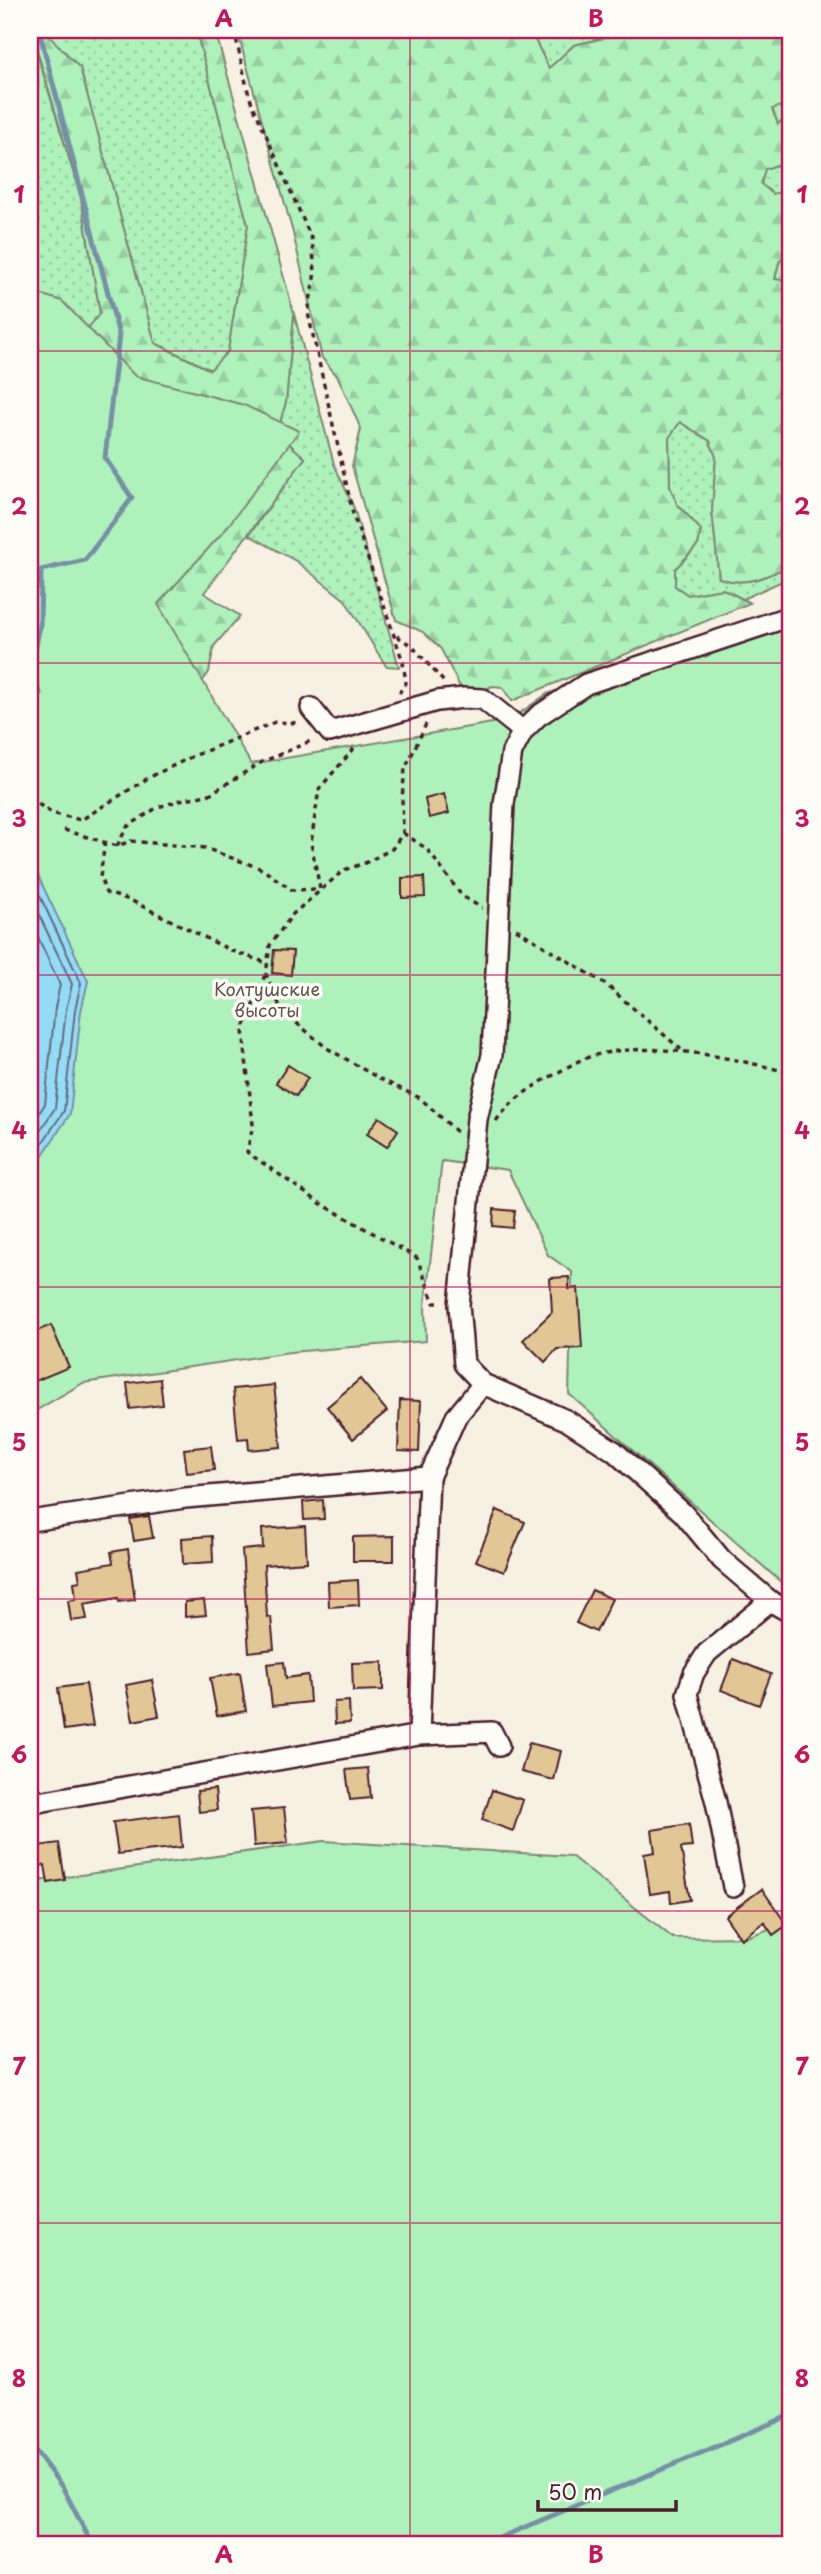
<svg xmlns="http://www.w3.org/2000/svg" width="821" height="2574" viewBox="0 0 821 2574" font-family="'Playpen Sans',sans-serif">
<defs>
<pattern id="grass-dots" width="8" height="8" patternUnits="userSpaceOnUse" patternTransform="scale(1.75)"><rect width="8" height="8" fill="#aef1bb"/><path d="M2 2h.1M6 6h.1" fill="none" stroke="#97cea1" stroke-width="1.8" stroke-linecap="round"/></pattern>
<pattern id="forest-firs" width="22" height="20" patternUnits="userSpaceOnUse" patternTransform="scale(1.75)"><rect width="22" height="20" fill="#aef1bb"/><path d="M5 1l3.5 6h-7zM16 11l3.5 6h-7z" fill="#97cea1"/></pattern>
</defs>
<rect width="100%" height="100%" fill="#f7f1e4"/>
<filter id="ink" filterUnits="userSpaceOnUse"><feTurbulence type="fractalNoise" baseFrequency=".0143" numOctaves="2"/><feDisplacementMap in="SourceGraphic" scale="14" xChannelSelector="R" yChannelSelector="G"/><feConvolveMatrix kernelMatrix="1 2 1 2 8 2 1 2 1" color-interpolation-filters="sRGB"/></filter>
<g filter="url(#ink)">
<g fill="url(#grass-dots)" stroke="#7c8873" stroke-width="2">
<path d="M30 30 81 198 100 313 87 331 30 323Z"/>
<path d="M43 30H196L248 225 228 351 211 370 155 343 80 68Z"/>
<path d="M530 30H628L627 33 574 45 549 69Z"/>
<path d="M791 99V113L778 124 772 108 787 104Z"/>
<path d="M781 164 791 176V189L773 195 761 185 764 169Z"/>
<path d="M791 249V282L775 279 779 262Z"/>
<path d="M294 314 334 464 354 508 399 667 386 666 345 600 296 561 249 535 305 458 277 434 286 402Z"/>
<path d="M680 422 710 441 716 457 712 510 719 578C746 587 766 577 791 565V577L743 599 723 589 688 595 675 586V569L698 545 701 530 677 504 670 487 669 437Z"/>
</g>
<g fill="url(#forest-firs)" stroke="#7c8873" stroke-width="2">
<path d="M31 30H43L80 68 155 343 210 370 228 351 248 225 196 30H215L294 314 286 402 277 433 305 458 204 593 240 616 214 646 209 672 182 710 30 323 86 331 100 313 81 198Z"/>
<path d="M237 30H530L549 68 574 45 627 33 628 30H780L791 43V99L787 104 772 109 778 124 791 113V176L780 164 765 169 761 184 773 194 791 189V249L779 262 775 279 791 282V565C766 577 746 587 719 578L712 510 716 457 710 441 680 422 669 438 670 487 677 504 701 530 698 545 675 569V586L688 595 723 589 750 603 512 701 502 687 493 686 477 693 461 689 441 649 423 632 396 620 352 466 361 429 338 377 322 358 293 233Z"/>
</g>
<g fill="#aef1bb" stroke="#7c8873" stroke-width="2">
<path d="M30 291 62 301 135 376 244 405 299 431 225 530 158 604 251 764 510 720 547 694 749 627 791 610V1591L569 1394 572 1272 548 1255 508 1170 442 1161 425 1306 426 1341 290 1352 83 1383 30 1414Z"/>
<path d="M791 1692V1763L786 1746Z"/>
<path d="M324 1841 571 1856 673 1938 747 1937 791 1921V2544H30V1882Z"/>
</g>
<path fill="#94dbf6" stroke="#7690a5" stroke-width="2" d="M30 859 88 981 81 1011 70 1114 30 1174Z"/>
<g fill="none" stroke-linecap="round" stroke-linejoin="round">
<g stroke="#686a7c" stroke-width="2">
<path d="M30 875 81 983 75 1010 64 1111 30 1161"/>
<path d="M30 896 72 984 66 1010 55 1108 30 1146"/>
<path d="M30 920 60 985 55 1008 45 1104 30 1127"/>
</g>
<g stroke="#7690a5" stroke-width="5">
<path d="M30 700 40 693 30 673 40 626 41 570 85 560 132 498 105 458 119 335 39 30"/>
<path d="M30 2444 63 2488 92 2544"/>
<path d="M489 2544 492 2541 791 2415"/>
</g>
</g>
<g fill="#e1c696" stroke="#4a1f2b" stroke-width="2">
<path d="M444 794 449 813 429 818 425 799Z"/>
<path d="M424 877 425 897 402 898V878Z"/>
<path d="M274 950 293 951 291 975 272 973Z"/>
<path d="M288 1065 308 1078 296 1096 276 1083Z"/>
<path d="M379 1117 398 1130 387 1147 367 1134Z"/>
<path d="M494 1209 515 1211 513 1228 493 1226Z"/>
<path d="M569 1277V1289L578 1288 582 1348 557 1349 545 1362 523 1340 552 1312 550 1278Z"/>
<path d="M51 1325 69 1367 33 1382 30 1373V1334Z"/>
<path d="M160 1379 163 1405 130 1409 127 1383Z"/>
<path d="M360 1379 387 1411 353 1439 327 1407Z"/>
<path d="M274 1385 281 1447 249 1450 248 1438 238 1439 233 1389Z"/>
<path d="M400 1400 421 1401 419 1452 398 1451Z"/>
<path d="M211 1446 214 1470 187 1473 184 1449Z"/>
<path d="M323 1500 324 1519 304 1520 303 1502Z"/>
<path d="M497 1510 525 1522 504 1572 476 1561Z"/>
<path d="M149 1516 153 1538 134 1541 130 1519Z"/>
<path d="M305 1526 307 1562 264 1565 267 1617H271L274 1649 249 1652 242 1550 263 1548 262 1529Z"/>
<path d="M212 1536 213 1562 183 1564 182 1538Z"/>
<path d="M394 1536V1561H353V1537Z"/>
<path d="M128 1549 135 1600 119 1602 118 1598 84 1604 87 1619 71 1621 68 1600 76 1599 74 1582 80 1581 78 1569 113 1563 111 1552Z"/>
<path d="M358 1580 359 1605 329 1607 328 1582Z"/>
<path d="M592 1590 612 1599 596 1632 576 1623Z"/>
<path d="M204 1600 206 1615 185 1617V1602Z"/>
<path d="M733 1659 771 1674 759 1705 721 1690Z"/>
<path d="M284 1662 286 1678 308 1675 310 1702 272 1706 267 1664Z"/>
<path d="M383 1662V1690L353 1691 352 1663Z"/>
<path d="M240 1673 246 1711 217 1716 210 1678Z"/>
<path d="M152 1680 159 1716 133 1721 126 1685Z"/>
<path d="M86 1684 93 1726 64 1730 58 1688Z"/>
<path d="M349 1701 350 1723 335 1724 334 1702Z"/>
<path d="M529 1743 561 1751 554 1780 521 1772Z"/>
<path d="M368 1768 371 1798 350 1800 346 1770Z"/>
<path d="M215 1789 217 1810 199 1812 197 1791Z"/>
<path d="M492 1790 523 1800 513 1831 482 1820Z"/>
<path d="M284 1808 288 1843 254 1846 251 1811Z"/>
<path d="M179 1814 182 1847 118 1854 113 1822Z"/>
<path d="M689 1824 692 1847 681 1848 690 1900 671 1903 670 1891 650 1894 644 1854 655 1852 652 1830Z"/>
<path d="M59 1843 65 1880 48 1883 45 1865 30 1867V1847Z"/>
<path d="M762 1889 787 1925 773 1935 764 1922 741 1939 725 1916Z"/>
</g>
<g fill="none" stroke-linecap="round" stroke-linejoin="round">
<defs>
<g id="minor">
<path d="M791 616 586 684 538 716 523 731 512 752 504 804 492 1055 477 1119 459 1305 464 1364 483 1384 566 1420 614 1451 683 1513 722 1560 770 1601 791 1613"/>
<path d="M311 708 330 732 437 701 464 698 483 699 523 731"/>
<path d="M30 1521 185 1498 429 1477"/>
<path d="M419 1735 492 1732 499 1746"/>
<path d="M30 1794 39 1802 419 1735 429 1477 456 1417 483 1384"/>
<path d="M733 1887 716 1802 687 1694 694 1673 707 1653 770 1601"/>
</g>
</defs>
<use href="#minor" stroke="#4a1f2b" stroke-width="24"/>
<g stroke="#4a1f2b" stroke-width="3.5" stroke-dasharray="5 5" stroke-linecap="butt">
<path d="M234 30 249 96 312 240 315 272 308 313 353 514 403 662 406 683 399 693"/>
<path d="M397 636 412 646 444 682"/>
<path d="M426 724 405 769 402 798 403 833 392 849 365 863 344 870 293 914 270 945 266 974 282 1011 327 1048 380 1079 420 1098 458 1133"/>
<path d="M30 798 51 813 81 820 148 778 189 758 275 722 299 723"/>
<path d="M64 830 117 846 131 841 205 848 262 869 292 890 318 889"/>
<path d="M403 833 427 849 462 896 482 908"/>
<path d="M105 842 100 877 106 893 130 900 232 951 267 963"/>
<path d="M117 846 127 827 158 807 184 799 208 795 262 762 313 740"/>
<path d="M320 889 311 843 319 789 357 745"/>
<path d="M516 929 604 983 684 1052"/>
<path d="M265 975 243 1030 253 1125 247 1152 320 1203 417 1258 434 1303H440"/>
<path d="M496 1121C511 1101 528 1089 550 1077 561 1071 572 1064 583 1059 642 1037 733 1058 791 1073"/>
</g>
<use href="#minor" stroke="#fdfcf7" stroke-width="19"/>
</g>
</g>
<path fill="none" stroke="#c2185b" stroke-width="2" stroke-opacity="0.55" d="M410 30V2544M30 351H791M30 663H791M30 975H791M30 1287H791M30 1599H791M30 1911H791M30 2223H791"/>
<g text-anchor="middle" stroke-width="7" stroke-linejoin="round" paint-order="stroke">
<g font-size="18" fill="#63544f" stroke="#fdfcf7">
<text x="267" y="996">Колтушские<tspan x="267" dy="21">высоты</tspan></text>
</g>
</g>
<rect width="821" height="2574" fill="none" stroke="#fdfcf7" stroke-width="77"/>
<path d="M538 2500v10h138v-10" fill="none" stroke="#4a1f2b" stroke-width="3.5"/>
<text x="548" y="2500" font-size="21" fill="#4a1f2b" stroke="#fdfcf7" stroke-width="5" paint-order="stroke">50 m</text>
<rect x="38" y="38" width="744" height="2498" fill="none" stroke="#c2185b" stroke-width="2.5"/>
<g font-size="23" text-anchor="middle" font-weight="bold" fill="#c2185b">
<text x="224" y="27">A</text>
<text x="596" y="27">B</text>
<text x="19" y="203">1</text>
<text x="802" y="203">1</text>
<text x="19" y="515">2</text>
<text x="802" y="515">2</text>
<text x="19" y="827">3</text>
<text x="802" y="827">3</text>
<text x="19" y="1139">4</text>
<text x="802" y="1139">4</text>
<text x="19" y="1451">5</text>
<text x="802" y="1451">5</text>
<text x="19" y="1763">6</text>
<text x="802" y="1763">6</text>
<text x="19" y="2075">7</text>
<text x="802" y="2075">7</text>
<text x="19" y="2387">8</text>
<text x="802" y="2387">8</text>
<text x="224" y="2563">A</text>
<text x="596" y="2563">B</text>
</g>
</svg>
